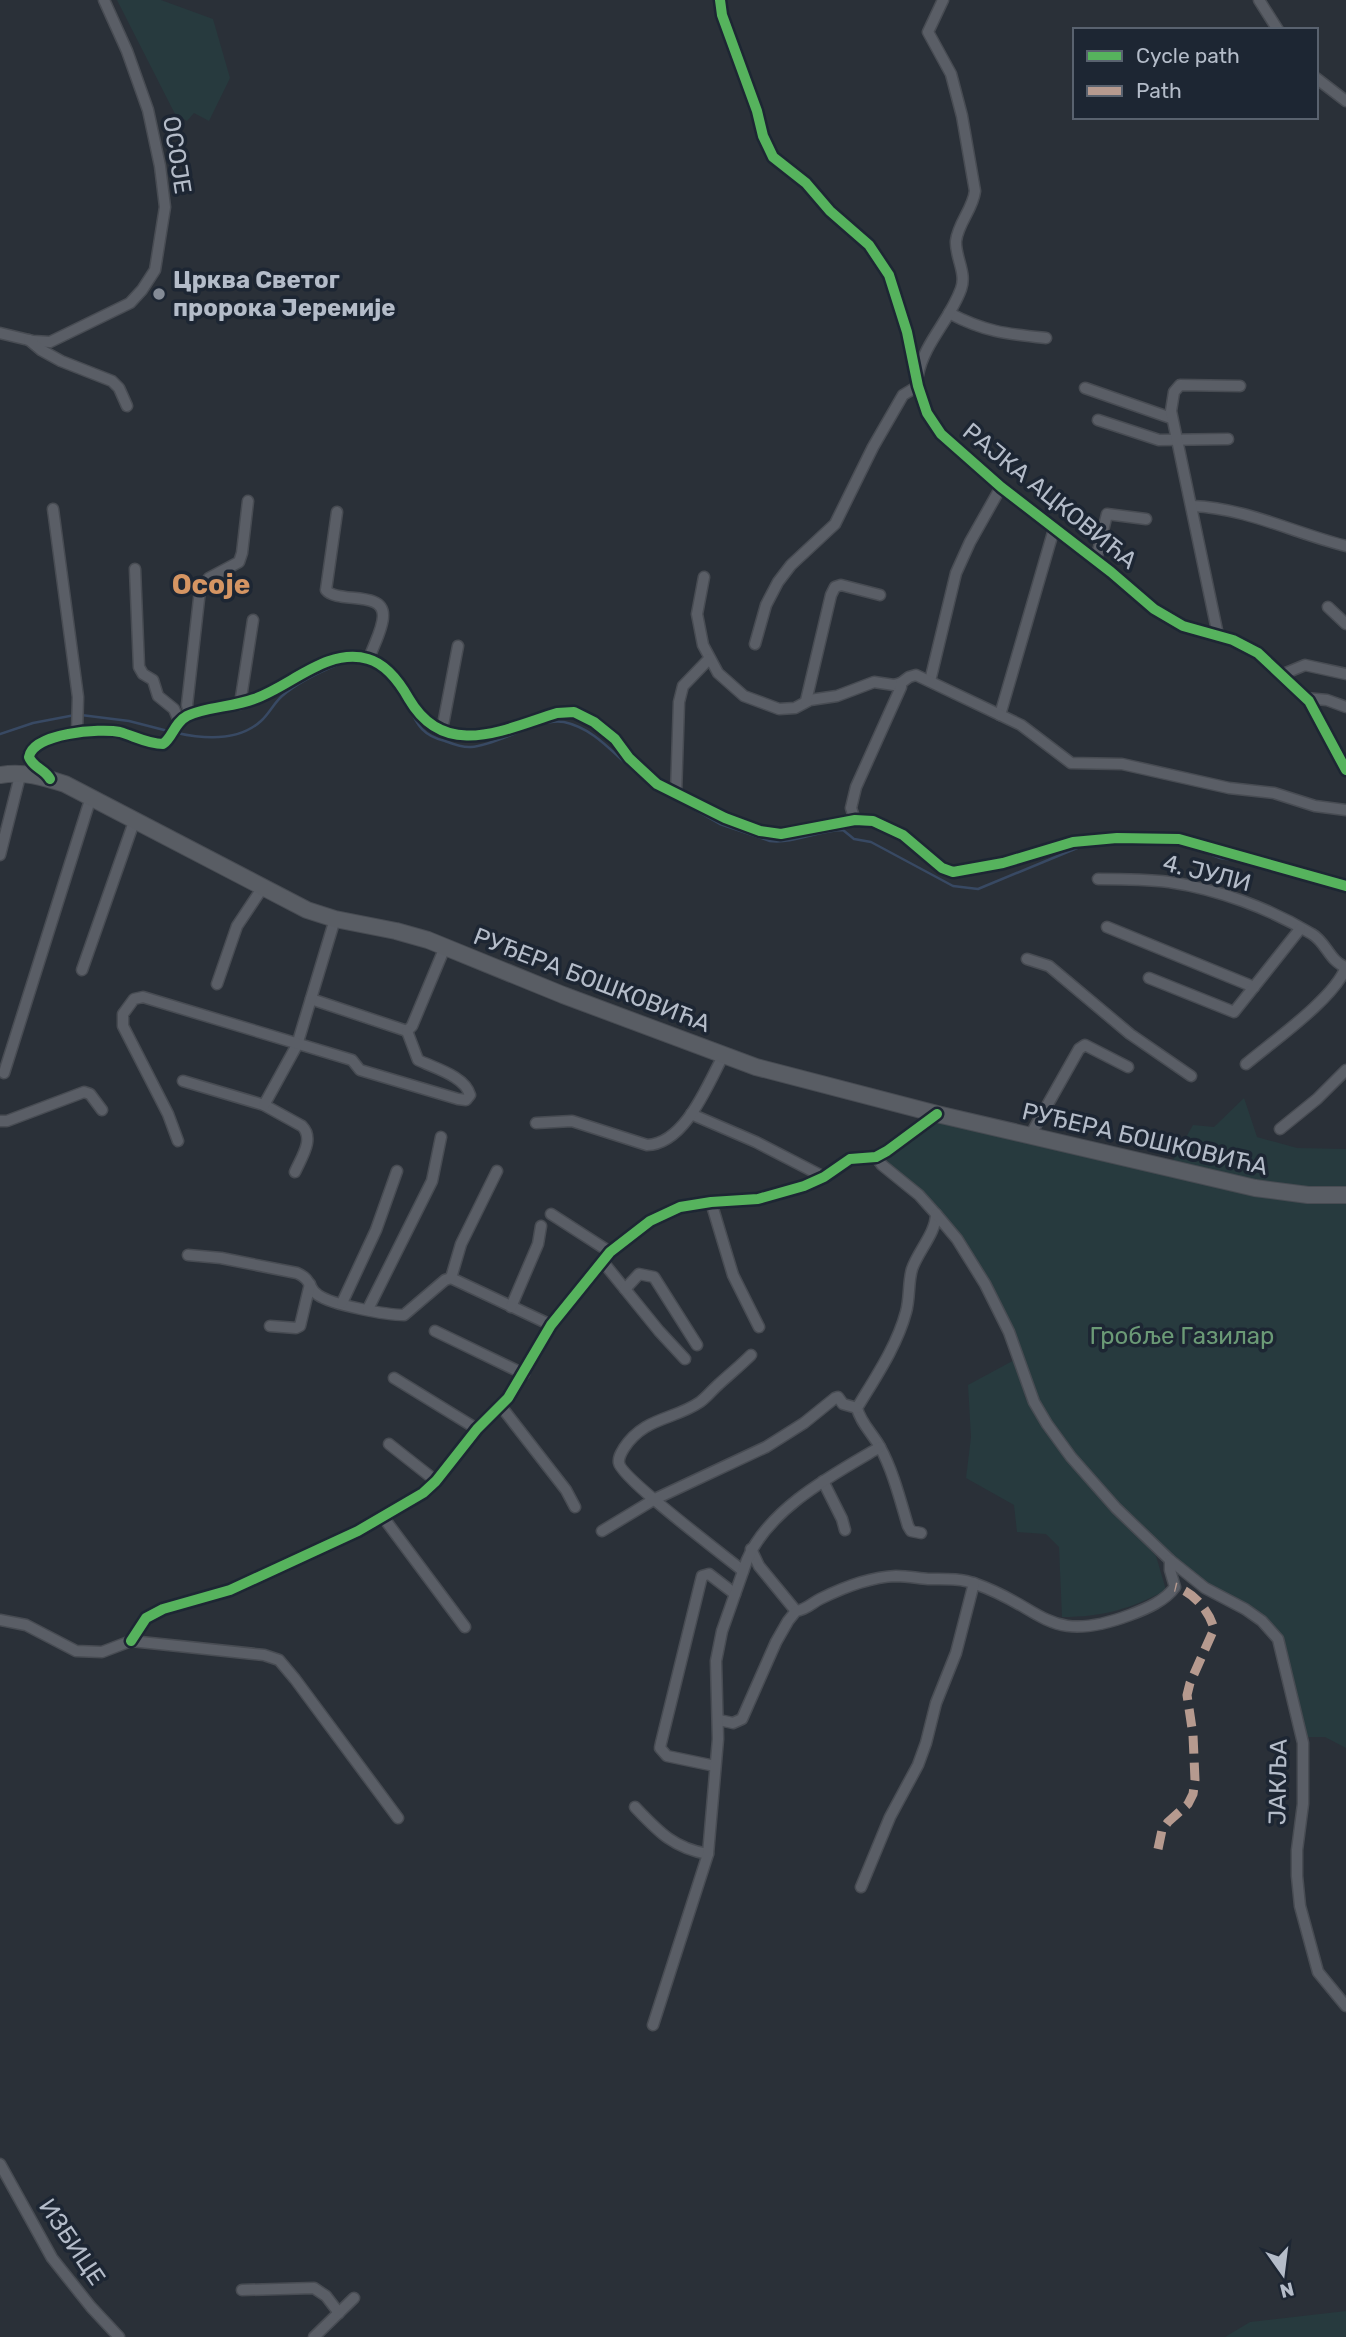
<svg xmlns="http://www.w3.org/2000/svg" width="1346" height="2337" viewBox="0 0 1346 2337" font-family="Rubik,sans-serif">
<rect width="100%" height="100%" fill="#2a3038"/>
<g fill="#273a3e" fill-rule="evenodd">
<path d="M117 0H161L213 19 230 78 209 121 194 113 187 121 175 114Z"/>
<path d="M1244 1098 1257 1137 1297 1148 1346 1149V1748L1325 1737H1303L1275 1634 1218 1596 1104 1498 1156 1556 1166 1590C1131 1609 1102 1617 1062 1617L1059 1547 1046 1534 1017 1532 1014 1505 966 1478 971 1437 968 1385 1018 1358 957 1239 876 1157 937 1114 1169 1167 1193 1125 1214 1127ZM1020 1365 1059 1442 1089 1481 1045 1432 1025 1397Z"/>
<path d="M1346 2311V2337H1225L1250 2322Z"/>
</g>
<g fill="none" stroke-linecap="round" stroke-linejoin="round">
<g stroke="#384963" stroke-width="2.5">
<path d="M385 676 397 689"/>
<path d="M409 706C417 726 424 736 445 741 453 744 463 748 471 747 499 745 539 717 564 722 596 729 614 755 638 774"/>
<path d="M81 715 129 721 168 731"/>
<path d="M177 733C204 739 239 741 261 721 269 714 274 703 282 696 298 682 319 672 339 664"/>
<path d="M0 734 33 723 75 715"/>
<path d="M676 799 720 824 770 841C794 844 818 830 843 830L854 839 871 842 953 886 978 889 1082 846"/>
<path d="M1205 852 1220 858 1239 861"/>
</g>
<defs>
<g id="street">
<path d="M720 0 722 15 757 111 763 136 773 157 806 183 830 211 869 245 889 275 907 332 918 386 927 413 941 434 1001 487 1111 572 1154 609 1183 626 1233 640 1258 653 1309 701 1346 770"/>
<path d="M1259 0 1278 30"/>
<path d="M1316 78 1346 101"/>
<path d="M949 313C985 332 1007 334 1046 338"/>
<path d="M0 333 33 341 50 342 130 303 142 290 155 270 165 207 160 166 148 110 127 51 104 0"/>
<path d="M29 340 41 350 61 361 112 381 119 388 127 406"/>
<path d="M918 375C924 343 950 320 961 289 967 273 955 257 956 241 958 223 973 209 975 191L962 116 951 74 928 32 943 0"/>
<path d="M1085 388 1171 418"/>
<path d="M1098 420 1159 440 1228 439"/>
<path d="M1192 506C1246 508 1294 533 1346 546"/>
<path d="M53 509 78 697 77 733"/>
<path d="M337 512 326 590C337 604 384 590 383 616 383 629 373 646 369 659"/>
<path d="M1096 560 1107 514 1146 519"/>
<path d="M135 569 139 667 143 674 153 680 158 696 174 709 179 721"/>
<path d="M704 577 697 614 703 645 718 673 744 696 779 709 795 708 810 700 837 696 874 682 894 685 901 683"/>
<path d="M1328 607 1346 624"/>
<path d="M1218 635 1171 411 1174 392 1180 385 1240 386"/>
<path d="M755 644 766 605 778 582 791 565 835 524 873 447 903 395 918 386"/>
<path d="M1281 675 1305 665 1346 674"/>
<path d="M930 681 956 573 970 542 1001 487"/>
<path d="M1305 698 1327 700 1346 707"/>
<path d="M806 701 831 595 835 587 841 585 880 595"/>
<path d="M240 704 253 620"/>
<path d="M190 715 187 705 200 590 209 578 239 562 242 553 248 501"/>
<path d="M1000 715 1054 529"/>
<path d="M442 730 458 646"/>
<path d="M47 775 31 763 29 754C39 733 100 728 121 733 135 736 148 744 163 744 173 737 174 723 187 716 205 707 233 707 254 699 290 687 327 647 368 659 386 664 400 683 409 699 445 761 505 729 557 713L574 712 594 722 615 739 629 758 657 784 725 818 760 831 781 834 855 820 873 821 903 835 942 868 953 872 1003 863 1073 842 1117 838 1179 839 1346 886"/>
<path d="M676 794 679 702 683 686 709 659"/>
<path d="M855 820 851 808 856 787 901 687V683L909 677 916 675 1021 725 1071 763 1122 764 1229 788 1274 793 1315 806 1346 810"/>
<path d="M0 855 21 772"/>
<path d="M1098 879C1121 879 1145 879 1169 882 1217 889 1269 908 1312 934 1326 942 1330 962 1346 967"/>
<path d="M1107 927 1254 987"/>
<path d="M1027 959 1049 966 1130 1034 1191 1076"/>
<path d="M82 970 135 819"/>
<path d="M1149 978 1234 1012 1300 929"/>
<path d="M217 984 237 926 263 887"/>
<path d="M311 999 407 1031 412 1026 445 947"/>
<path d="M1246 1064C1272 1042 1335 998 1346 967"/>
<path d="M4 1073 91 797"/>
<path d="M183 1081 264 1105 302 1126C315 1139 301 1158 295 1172"/>
<path d="M264 1105 297 1045 335 919"/>
<path d="M691 1114 756 1142 824 1177"/>
<path d="M0 1121H7L84 1092 90 1094 102 1110"/>
<path d="M536 1123 572 1121 647 1145C685 1144 708 1084 723 1056"/>
<path d="M1280 1129 1317 1099 1346 1070"/>
<path d="M1031 1134 1079 1049 1085 1045 1128 1067"/>
<path d="M178 1141 168 1114 123 1026V1014L134 999 143 997 352 1060 360 1070 458 1099 466 1100 470 1095C465 1076 434 1068 418 1060L407 1031"/>
<path d="M876 1157 882 1165 919 1195 936 1214C936 1233 918 1251 912 1269 908 1282 910 1298 906 1312 897 1346 875 1378 857 1408 860 1422 873 1434 880 1447 893 1471 900 1499 908 1526L911 1531 921 1533"/>
<path d="M711 1202 733 1275 759 1327"/>
<path d="M551 1214 610 1252"/>
<path d="M936 1214 957 1239 985 1284 1009 1332 1034 1402 1047 1424 1071 1457 1116 1508 1170 1560 1205 1588 1245 1609 1262 1621 1278 1639 1303 1743V1804L1297 1850V1876L1300 1906 1318 1972 1346 2006"/>
<path d="M188 1255 221 1258 297 1273C313 1280 307 1288 318 1295 332 1305 387 1315 404 1315L445 1280 451 1278 551 1325"/>
<path d="M603 1262 659 1331 685 1359"/>
<path d="M451 1278 461 1244 497 1171"/>
<path d="M625 1289 639 1274 654 1277 697 1345"/>
<path d="M342 1303 376 1230 397 1171"/>
<path d="M511 1307 538 1244 541 1226"/>
<path d="M368 1309 432 1181 441 1137"/>
<path d="M270 1326 296 1328 300 1326 310 1284"/>
<path d="M435 1331 524 1374"/>
<path d="M394 1378 477 1429"/>
<path d="M500 1405 566 1490 575 1507"/>
<path d="M389 1444 436 1481"/>
<path d="M823 1481 842 1519 845 1530"/>
<path d="M383 1517 465 1627"/>
<path d="M602 1531 655 1499 766 1447 804 1423 835 1398 838 1397 843 1404 857 1408"/>
<path d="M751 1549 759 1566 796 1611"/>
<path d="M743 1571C725 1556 621 1478 619 1463 618 1458 621 1453 624 1448 644 1417 674 1420 700 1402 707 1397 713 1389 719 1384 730 1374 741 1365 751 1355"/>
<path d="M0 1620 26 1625 76 1651 102 1652 131 1641 264 1655 279 1660 295 1679 398 1818"/>
<path d="M131 1641 146 1618 163 1609 230 1590 358 1531 423 1493 436 1481 477 1429 508 1398 551 1325 610 1252 650 1221 680 1207 711 1202 758 1199 804 1186 824 1177 850 1159 876 1157 887 1151 937 1114"/>
<path d="M719 1720 733 1723 742 1719 776 1642 788 1621 796 1611C806 1610 812 1603 820 1599 844 1587 869 1577 896 1576 907 1576 917 1578 928 1579 944 1579 961 1578 976 1584 1045 1608 1047 1646 1130 1615 1146 1609 1165 1601 1175 1587L1170 1570V1560"/>
<path d="M715 1766 667 1756 660 1748 661 1743 702 1576 709 1574 735 1594"/>
<path d="M635 1807C658 1831 673 1848 708 1854"/>
<path d="M861 1887 890 1817 918 1765 926 1743 936 1703 956 1653 974 1583"/>
<path d="M653 2025 708 1854 718 1739 716 1661 722 1631 747 1560C769 1508 834 1474 880 1447"/>
<path d="M0 2164 52 2258 91 2307 119 2337"/>
<path d="M242 2290 314 2288 326 2296 339 2313"/>
<path d="M314 2337 354 2298"/>
</g>
<path id="secondary" d="M0 775C24 771 43 777 65 784L307 910 335 919 396 931 428 940 563 995 756 1067 937 1114 1255 1188 1308 1195H1346"/>
</defs>
<use href="#street" stroke="#484c53" stroke-width="13"/>
<use href="#secondary" stroke="#484c53" stroke-width="18"/>
<use href="#street" stroke="#5a5e66" stroke-width="10"/>
<use href="#secondary" stroke="#595d64" stroke-width="16"/>
<path stroke="#b69a8f" stroke-width="9" stroke-dasharray="18 9" stroke-linecap="butt" d="M1158 1849 1162 1830 1168 1822 1188 1804 1193 1794 1195 1780 1193 1735 1187 1695 1190 1683 1214 1629C1210 1612 1193 1591 1175 1587"/>
<defs>
<g id="cycleway">
<path d="M720 0 722 15 757 111 763 136 773 157 806 183 830 211 869 245 889 275 907 332 918 386 927 413 941 434 1001 487 1111 572 1154 609 1183 626 1233 640 1258 653 1309 701 1346 770"/>
<path d="M50 779C45 769 33 768 29 757 33 733 100 728 120 732 134 736 148 744 163 744 173 737 174 723 187 716 205 707 233 707 254 699 290 687 327 647 368 659 386 664 400 683 409 699 445 761 505 729 557 713L574 712 594 722 615 739 629 758 657 784 725 818 760 831 781 834 855 820 873 821 903 835 942 868 953 872 1003 863 1073 842 1117 838 1179 839 1346 886"/>
<path d="M131 1641 146 1618 163 1609 230 1590 358 1531 423 1493 436 1481 477 1429 508 1398 551 1325 610 1252 650 1221 680 1207 711 1202 758 1199 804 1186 824 1177 850 1159 876 1157 887 1151 937 1114"/>
</g>
</defs>
<use href="#cycleway" stroke="#1d2633" stroke-width="15"/>
<use href="#cycleway" stroke="#56b35d" stroke-width="10"/>
</g>
<circle fill="#848b96" stroke="#1d2633" stroke-width="2.5" cx="159" cy="294" r="7"/>
<g text-anchor="middle" stroke-width="7" stroke-linejoin="round" paint-order="stroke">
<g font-size="24" fill="#b4bcc9" stroke="#1d2633">
<text transform="translate(177 155) rotate(81)" y="8">ОСОЈЕ</text>
<text transform="translate(1050 496) rotate(39)" y="8">РАЈКА АЦКОВИЋА</text>
<text transform="translate(1207 873) rotate(14)" y="8">4. ЈУЛИ</text>
<text transform="translate(592 980) rotate(21)" y="8">РУЂЕРА БОШКОВИЋА</text>
<text transform="translate(1145 1139) rotate(13)" y="8">РУЂЕРА БОШКОВИЋА</text>
<text transform="translate(1278 1782) rotate(-89)" y="8">ЈАКЉА</text>
<text transform="translate(72 2242) rotate(56)" y="8">ИЗБИЦЕ</text>
</g>
<g font-size="24" font-weight="bold" fill="#b4bcc9" stroke="#1d2633" text-anchor="start">
<text x="173" y="288">Црква Светог<tspan x="173" dy="28">пророка Јеремије</tspan></text>
</g>
<g font-size="24" fill="#6b9a76" stroke="#1d2633">
<text x="1182" y="1344">Гробље Газилар</text>
</g>
<g font-size="28" font-weight="bold" fill="#d59563" stroke="#1d2633">
<text x="211" y="594">Осоје</text>
</g>
</g>
<rect x="1073" y="28" width="245" height="91" fill="#1d2633" stroke="#59626f" stroke-width="2"/>
<rect x="1087" y="51" width="35" height="10" fill="#56b35d" stroke="#59626f" stroke-width="2"/>
<text x="1136" y="63" font-size="21" fill="#b4bcc9">Cycle path</text>
<rect x="1087" y="86" width="35" height="10" fill="#b69a8f" stroke="#59626f" stroke-width="2"/>
<text x="1136" y="98" font-size="21" fill="#b4bcc9">Path</text>
<g transform="translate(1283 2274) rotate(166)" stroke="#1d2633" stroke-width="5" paint-order="stroke">
<path d="M0-5L12 26L0 18L-12 26Z" fill="#b4bcc9"/>
<text y="-10" font-size="19" font-weight="bold" text-anchor="middle" fill="#b4bcc9">N</text>
</g>
</svg>
